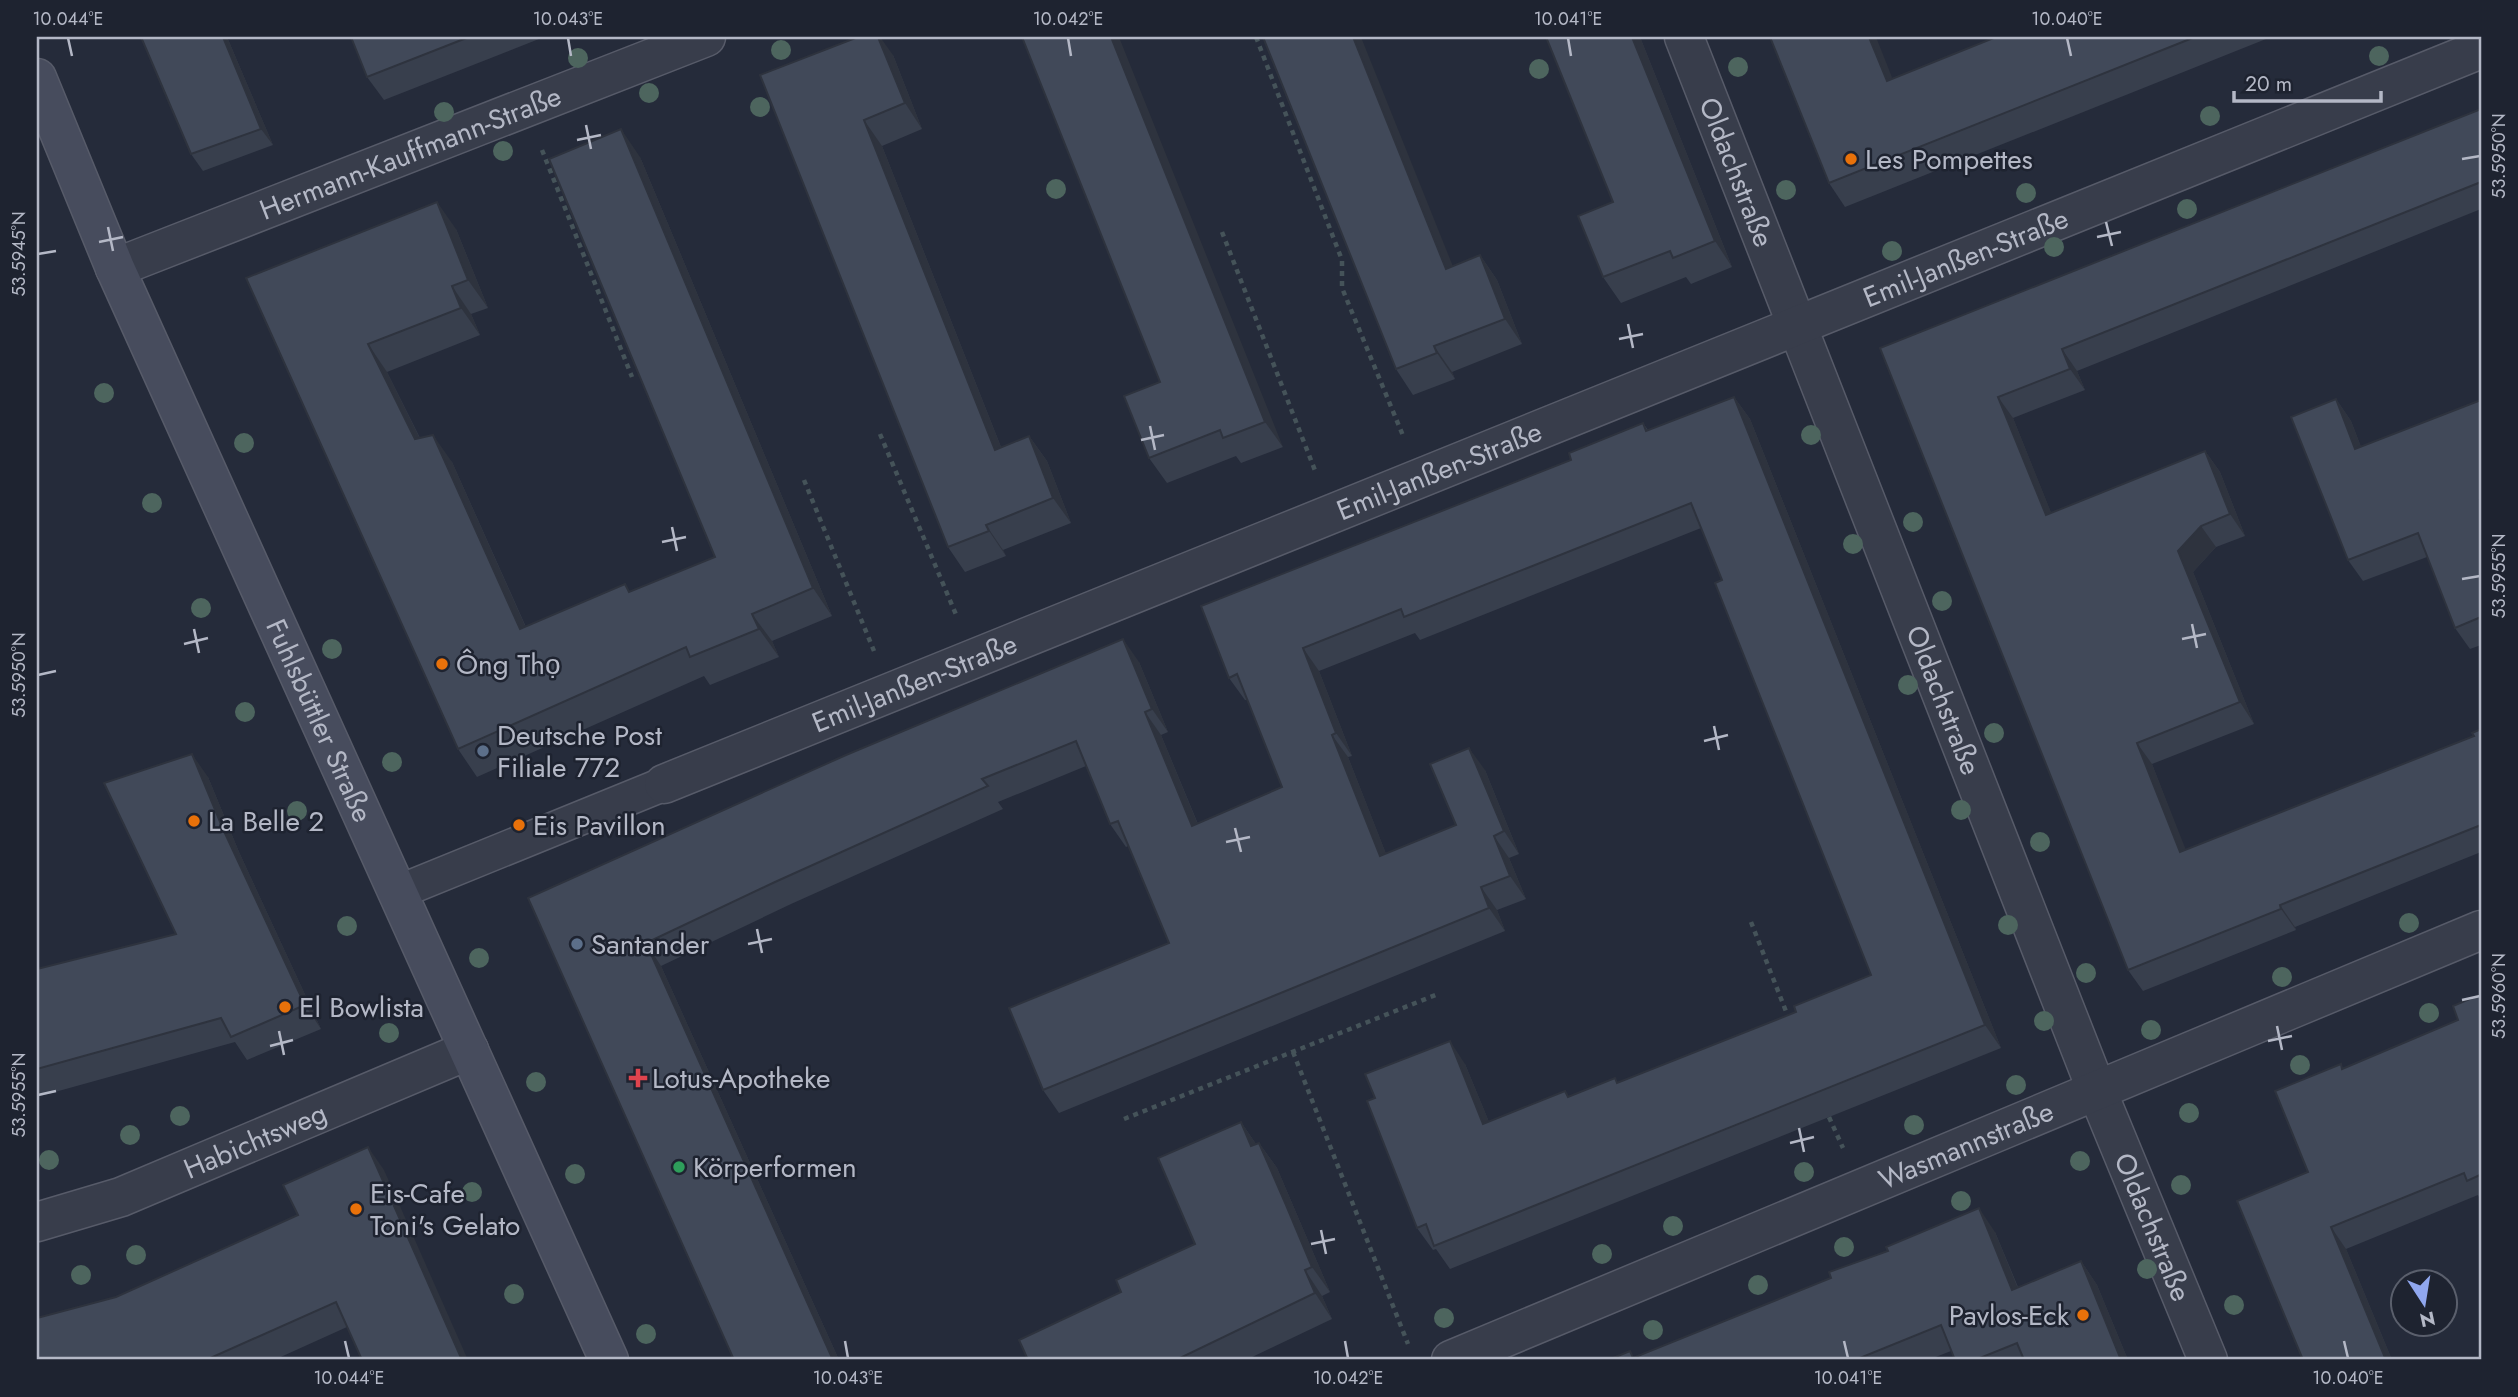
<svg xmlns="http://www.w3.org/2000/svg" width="2518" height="1397" viewBox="0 0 2518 1397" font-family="Jost,sans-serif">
<rect width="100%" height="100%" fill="#252b3a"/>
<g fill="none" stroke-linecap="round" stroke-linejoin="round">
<defs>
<path id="pedestrian" d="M396 893 664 784"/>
<g id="minor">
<path id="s1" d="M1684 37 2097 1091 2208 1360"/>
<path id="s2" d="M115 268 706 37"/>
<path id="s3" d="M664 784 2481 49"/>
<path id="s4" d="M37 1222 121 1197 469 1050"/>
<path id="s5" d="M1451 1360 2481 930"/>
</g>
<g id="secondary">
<path id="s6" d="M37 78 115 268 609 1360"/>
</g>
</defs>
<use href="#pedestrian" stroke="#575b69" stroke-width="36"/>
<use href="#minor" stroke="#575b69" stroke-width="41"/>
<use href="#secondary" stroke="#575b69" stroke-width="41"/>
<g stroke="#455359" stroke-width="4.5" stroke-dasharray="5 5" stroke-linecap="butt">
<path d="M1256 37 1342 260V288L1404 438"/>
<path d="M542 150 632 377"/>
<path d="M1222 232 1316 473"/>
<path d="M880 434 957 617"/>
<path d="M804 480 874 651"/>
<path d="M1751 922 1789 1019"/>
<path d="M1293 1052 1408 1344"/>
<path d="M1829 1117 1843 1148"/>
<path d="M1124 1119 1438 994"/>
</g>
<use href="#pedestrian" stroke="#383d4b" stroke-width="33"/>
<use href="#minor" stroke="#383d4b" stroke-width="38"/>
<use href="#secondary" stroke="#474c5d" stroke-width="38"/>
</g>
<g fill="#4d655e">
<circle cx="781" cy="50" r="10"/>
<circle cx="2379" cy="56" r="10"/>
<circle cx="578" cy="58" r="10"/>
<circle cx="1738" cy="67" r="10"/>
<circle cx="1539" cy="69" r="10"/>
<circle cx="649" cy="93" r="10"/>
<circle cx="760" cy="107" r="10"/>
<circle cx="444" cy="112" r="10"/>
<circle cx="2210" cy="116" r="10"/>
<circle cx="503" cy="151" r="10"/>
<circle cx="1056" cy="189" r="10"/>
<circle cx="1786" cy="190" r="10"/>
<circle cx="2026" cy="193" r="10"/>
<circle cx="2187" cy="209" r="10"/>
<circle cx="2054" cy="247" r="10"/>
<circle cx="1892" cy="251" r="10"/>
<circle cx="104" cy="393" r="10"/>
<circle cx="1811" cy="435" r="10"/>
<circle cx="244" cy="443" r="10"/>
<circle cx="152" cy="503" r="10"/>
<circle cx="1913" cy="522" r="10"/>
<circle cx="1853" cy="544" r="10"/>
<circle cx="1942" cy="601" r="10"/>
<circle cx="201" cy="608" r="10"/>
<circle cx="332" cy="649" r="10"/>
<circle cx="1908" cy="685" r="10"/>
<circle cx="245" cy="712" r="10"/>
<circle cx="1994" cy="733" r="10"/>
<circle cx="392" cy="762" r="10"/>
<circle cx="1961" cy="810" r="10"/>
<circle cx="297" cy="811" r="10"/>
<circle cx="2040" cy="842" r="10"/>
<circle cx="2409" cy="923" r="10"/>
<circle cx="2008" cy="925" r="10"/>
<circle cx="347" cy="926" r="10"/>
<circle cx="479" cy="958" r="10"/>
<circle cx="2086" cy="973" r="10"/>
<circle cx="2282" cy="977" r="10"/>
<circle cx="2429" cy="1013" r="10"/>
<circle cx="2044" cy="1021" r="10"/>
<circle cx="2151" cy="1030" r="10"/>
<circle cx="389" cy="1033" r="10"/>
<circle cx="2300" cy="1065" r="10"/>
<circle cx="536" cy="1082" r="10"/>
<circle cx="2016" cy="1085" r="10"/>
<circle cx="2189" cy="1113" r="10"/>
<circle cx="180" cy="1116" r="10"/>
<circle cx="1914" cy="1125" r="10"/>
<circle cx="130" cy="1135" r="10"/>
<circle cx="49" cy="1160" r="10"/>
<circle cx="2080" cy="1161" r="10"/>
<circle cx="1804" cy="1172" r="10"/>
<circle cx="575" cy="1174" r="10"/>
<circle cx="2181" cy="1185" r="10"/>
<circle cx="472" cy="1192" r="10"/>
<circle cx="1961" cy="1201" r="10"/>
<circle cx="1673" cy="1226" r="10"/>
<circle cx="1844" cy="1247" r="10"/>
<circle cx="1602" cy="1254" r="10"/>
<circle cx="136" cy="1255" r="10"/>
<circle cx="2147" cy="1269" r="10"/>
<circle cx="81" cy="1275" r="10"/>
<circle cx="1758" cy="1285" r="10"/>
<circle cx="514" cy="1294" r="10"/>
<circle cx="2234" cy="1305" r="10"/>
<circle cx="1444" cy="1318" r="10"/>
<circle cx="1653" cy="1330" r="10"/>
<circle cx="646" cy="1334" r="10"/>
</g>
<g fill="#383f4d">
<path d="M227 37 273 145 203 171 191 154Z"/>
<path d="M351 37H544L384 100 367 77Z"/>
<path d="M1022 37 1283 447 1241 463 1236 456 1167 483 1149 458 1160 382Z"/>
<path d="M1640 37 1732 267 1691 284 1686 277 1621 303 1603 277 1613 202Z"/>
<path d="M1996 37H2271L1845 207 1829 183 1893 78Z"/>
<path d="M893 55 922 129 882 146 1001 447 1029 436 1047 461 1071 523 1003 550 1006 556 965 572 948 547 760 75Z"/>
<path d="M2481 109V209L2077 371 2085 390 2013 418 2051 513 2205 451 2220 472 2245 536 2216 547 2193 572 2254 724 2152 764 2185 850 2474 736 2481 729V852L2295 927 2296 930 2143 991 2128 970 1880 348Z"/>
<path d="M640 157 832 616 772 641 779 657 710 685 704 676 477 777 458 749 246 278 456 229 488 308 471 314 480 335 387 372 420 438 452 462 526 627 630 592 715 557Z"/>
<path d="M1480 255 1497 280 1522 344 1452 372 1455 379 1413 395 1396 369 1453 266Z"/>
<path d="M1734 397 1750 419 2001 1048 1450 1269 1436 1249 1433 1250 1417 1228 1465 1064 1489 1122 1618 1083 1796 1012 1871 975 1722 580 1701 528 1420 640 1415 633 1319 671 1352 756 1348 757 1386 854 1456 825 1485 770 1519 854 1509 858 1526 899 1497 910 1505 931 1059 1113 1043 1090 1169 943 1128 846 1126 847 1110 824 1086 766 998 802 1003 809 791 904 661 966 839 1360H734L528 898 1139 662 1168 732 1161 735 1198 824 1282 787 1247 700H1245L1229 678 1571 460 1643 423 1648 430Z"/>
<path d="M2336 399 2351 421 2361 447 2481 400V645L2470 649 2455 628 2427 557 2363 581 2348 560Z"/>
<path d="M208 777 239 852 321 1029 247 1060 235 1042 37 1097V969L176 934Z"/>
<path d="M2481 994V1201L2478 1195 2346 1249 2392 1360H2303L2308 1172 2343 1068 2458 1020Z"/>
<path d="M1241 1122 1256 1144 1259 1143 1277 1168 1330 1292 1322 1296 1332 1319 1246 1360H1028L1121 1292 1195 1244Z"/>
<path d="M384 1170 347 1327 274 1360H37L116 1297 298 1215Z"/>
<path d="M1995 1232 2018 1287 2081 1261 2097 1285 2128 1360H1955L1951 1351 1928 1360H1608L1634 1358 1831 1278Z"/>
</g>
<g fill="#2e333e">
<path d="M223 37H227L273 145 261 129Z"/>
<path d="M878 37H880L893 55 922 129 905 103Z"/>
<path d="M1111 37H1119L1283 447 1265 422Z"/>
<path d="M1353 37H1361L1464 294 1446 269Z"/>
<path d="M1632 37H1640L1732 267 1715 241Z"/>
<path d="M1869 37H1876L1903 105 1887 81Z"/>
<path d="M864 120 882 146 1012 475 995 450Z"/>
<path d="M621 129 640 157 832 616 813 588Z"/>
<path d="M437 202 456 229 488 308 468 280Z"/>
<path d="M1480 255 1497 280 1522 344 1505 319Z"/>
<path d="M452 286 471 314 480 335 461 308Z"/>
<path d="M368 344 387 372 434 467 415 439Z"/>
<path d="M1434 346 1452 372 1455 379 1437 353Z"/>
<path d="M2062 349 2077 371 2085 390 2070 369Z"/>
<path d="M1734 397 1750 419 2001 1048 1985 1025Z"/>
<path d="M1998 397 2013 418 2061 537 2046 515Z"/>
<path d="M2336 399 2351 421 2370 470 2355 449Z"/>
<path d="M433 435 452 462 539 657 520 629Z"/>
<path d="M1029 436 1047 461 1071 523 1053 498Z"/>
<path d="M2205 451 2220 472 2245 536 2230 514Z"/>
<path d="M986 525 1003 550 1006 556 989 531Z"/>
<path d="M2201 526 2216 547 2193 572 2254 724 2240 702 2178 551Z"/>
<path d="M752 614 772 641 779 657 759 629Z"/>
<path d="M1123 639 1139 662 1168 732 1152 709Z"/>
<path d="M1303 648 1319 671 1352 756 1336 733Z"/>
<path d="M1145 712 1161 735 1208 849 1192 826Z"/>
<path d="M1332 735 1348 757 1396 879 1380 856Z"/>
<path d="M2137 743 2152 764 2195 873 2180 852Z"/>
<path d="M1469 748 1485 770 1519 854 1504 831Z"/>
<path d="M192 754 208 777 239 852 321 1029 305 1005 223 829Z"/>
<path d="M1494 836 1509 858 1526 899 1510 876Z"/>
<path d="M1481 887 1497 910 1505 931 1489 908Z"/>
<path d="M2280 905 2295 927 2296 930 2281 909Z"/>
<path d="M646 943 661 966 839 1360H833Z"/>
<path d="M1450 1041 1465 1064 1499 1146 1483 1124Z"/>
<path d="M1241 1122 1258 1147 1251 1146Z"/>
<path d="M1259 1143 1277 1168 1330 1292 1312 1267Z"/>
<path d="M368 1147 384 1170 468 1360H462Z"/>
<path d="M1979 1208 1995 1232 2028 1313 2012 1290Z"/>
<path d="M2331 1227 2346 1249 2392 1360H2386Z"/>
<path d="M2081 1261 2097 1285 2128 1360H2121Z"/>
<path d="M1305 1270 1322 1296 1332 1319 1315 1293Z"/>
</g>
<g fill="#414959" stroke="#2e333e" stroke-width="2">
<path d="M141 37H223L261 129 191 154Z"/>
<path d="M351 37H469L367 77Z"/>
<path d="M858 37H878L905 103 864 120 995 450 1029 436 1053 498 986 525 989 531 948 547 760 75Z"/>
<path d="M1022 37H1111L1265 422 1223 438 1220 430 1149 458 1124 396 1160 382Z"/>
<path d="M1263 37H1353L1446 269 1480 255 1505 319 1434 346 1437 353 1396 369Z"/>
<path d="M1546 37H1632L1715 241 1673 258 1670 251 1603 277 1578 216 1613 202Z"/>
<path d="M1770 37H1869L1887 81 1996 37H2195L1829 183Z"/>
<path d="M2481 109V182L2062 349 2070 369 1998 397 2046 515 2205 451 2230 514 2201 526 2178 551 2240 702 2137 743 2180 852 2474 736 2472 733 2481 729V825L2280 905 2281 909 2128 970 1880 348Z"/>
<path d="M621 129 813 588 752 614 759 629 690 657 686 647 458 749 246 278 437 202 468 280 452 286 461 308 368 344 415 439 433 435 520 629 625 584 629 592 715 557 549 159Z"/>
<path d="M1734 397 1985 1025 1434 1246 1426 1224 1417 1228 1367 1101 1375 1098 1365 1074 1450 1041 1483 1124 1565 1091 1568 1097 1615 1078 1617 1083 1796 1012 1794 1006 1871 975 1715 583 1722 580 1691 503 1404 617 1401 609 1303 648 1336 733 1332 735 1380 856 1456 825 1430 764 1469 748 1504 831 1494 836 1510 876 1481 887 1489 908 1043 1090 1009 1008 1169 943 1118 821 1110 824 1076 741 982 779 988 786 775 882 646 943 833 1360H734L528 898 846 755 1123 639 1152 709 1145 712 1192 826 1282 787 1237 674 1229 678 1201 606 1571 460 1569 453 1643 423 1646 431Z"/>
<path d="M2336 399 2355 449 2481 400V499L2480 500 2481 503V617L2455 628 2418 533 2348 560 2291 417Z"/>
<path d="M192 754 223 829 305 1005 231 1037 221 1018 37 1069V969L176 934 104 783Z"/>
<path d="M2481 994V1178L2480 1175 2467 1181 2464 1173 2331 1227 2386 1360H2303L2237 1201 2308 1172 2275 1091 2341 1064 2342 1069 2458 1020 2453 1006Z"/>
<path d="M1241 1122 1251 1146 1259 1143 1286 1205 1312 1267 1305 1270 1315 1293 1176 1360H1028L1019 1340 1121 1292 1116 1280 1195 1244 1158 1158Z"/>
<path d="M368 1147 462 1360H362L336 1302 206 1360H37V1318L116 1297 298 1215 283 1185Z"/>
<path d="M1979 1208 2012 1290 2081 1261 2121 1360H2024L2017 1343 1975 1360H1955L1941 1325 1855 1360H1608L1630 1351 1633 1358 1831 1278 1829 1272 1888 1251 1886 1247Z"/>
</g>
<path fill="none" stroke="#b4b8c6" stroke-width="2.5" d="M68 38 72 56M568 38 571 56M1068 38 1071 56M1568 38 1571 56M2067 38 2071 56M586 125 591 149M577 140 601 135M2462 159 2480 156M2106 222 2112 246M108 227 113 251M2097 237 2121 232M99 242 123 237M38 254 56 251M1628 324 1633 348M1619 339 1643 334M1150 426 1155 450M1141 440 1164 435M672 527 677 551M662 542 686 537M2462 579 2480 576M2192 624 2197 648M194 629 199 653M2182 639 2206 634M184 644 208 638M38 675 56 671M1714 726 1719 750M1704 741 1728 735M1235 828 1241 852M1226 842 1250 837M757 929 762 953M748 944 772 939M2462 1000 2480 996M2277 1026 2282 1050M279 1031 284 1055M2268 1041 2292 1036M270 1046 293 1040M38 1095 56 1091M1799 1128 1804 1152M1790 1143 1814 1137M1321 1230 1326 1254M1311 1244 1335 1239M345 1341 349 1358M845 1341 848 1358M1345 1341 1348 1358M1844 1341 1848 1358M2344 1341 2348 1358"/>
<g fill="#e8710a" stroke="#1e2330" stroke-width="2.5">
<circle cx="1851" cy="159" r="7"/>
<circle cx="442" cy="664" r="7"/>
<circle cx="194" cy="821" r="7"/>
<circle cx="519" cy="825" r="7"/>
<circle cx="285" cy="1007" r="7"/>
<circle cx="356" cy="1209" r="7"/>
<circle cx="2083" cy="1315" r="7"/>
</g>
<g fill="#5c6f8a" stroke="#1e2330" stroke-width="2.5">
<circle cx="483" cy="751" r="7"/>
<circle cx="577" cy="944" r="7"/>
</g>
<path fill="#e0444e" stroke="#1e2330" stroke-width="2.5" d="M634.5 1067.5h7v7h7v7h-7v7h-7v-7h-7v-7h7z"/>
<circle fill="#2e9e5b" stroke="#1e2330" stroke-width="2.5" cx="679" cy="1167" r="7"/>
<g text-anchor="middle" stroke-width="5" stroke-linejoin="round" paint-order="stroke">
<g font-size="28" fill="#b4b8c6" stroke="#1e2330">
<text dy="10" stroke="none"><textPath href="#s2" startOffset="317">Hermann-Kauffmann-Straße</textPath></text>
<text dy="10" stroke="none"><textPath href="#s1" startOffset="145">Oldachstraße</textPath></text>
<text dy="10" stroke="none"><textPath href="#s3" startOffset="1404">Emil-Janßen-Straße</textPath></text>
<text dy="10" stroke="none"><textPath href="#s3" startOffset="836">Emil-Janßen-Straße</textPath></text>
<text dy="10" stroke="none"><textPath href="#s3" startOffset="270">Emil-Janßen-Straße</textPath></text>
<text dy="10" stroke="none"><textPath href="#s1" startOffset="712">Oldachstraße</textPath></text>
<text dy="10" stroke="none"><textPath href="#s6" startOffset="702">Fuhlsbüttler Straße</textPath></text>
<text dy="10" stroke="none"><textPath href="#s4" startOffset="233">Habichtsweg</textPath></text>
<text dy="10" stroke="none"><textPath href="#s5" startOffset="558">Wasmannstraße</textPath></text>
<text dy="10" stroke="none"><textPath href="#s1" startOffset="1279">Oldachstraße</textPath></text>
</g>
<g font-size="28" fill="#b4b8c6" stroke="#1e2330" text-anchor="start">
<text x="1865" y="169">Les Pompettes</text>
<text x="456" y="674">Ông Thọ</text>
<text x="497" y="745">Deutsche Post<tspan x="497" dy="32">Filiale 772</tspan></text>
<text x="208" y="831">La Belle 2</text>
<text x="533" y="835">Eis Pavillon</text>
<text x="591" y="954">Santander</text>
<text x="299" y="1017">El Bowlista</text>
<text x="652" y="1088">Lotus-Apotheke</text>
<text x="693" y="1177">Körperformen</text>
<text x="370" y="1203">Eis-Cafe<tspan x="370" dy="32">Toni's Gelato</tspan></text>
<text x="2069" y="1325" text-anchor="end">Pavlos-Eck</text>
</g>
</g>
<rect width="2518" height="1397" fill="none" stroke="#1e2330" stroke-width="77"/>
<g transform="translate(2424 1303) rotate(168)"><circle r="33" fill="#1e2330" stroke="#5a5f6c" stroke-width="2"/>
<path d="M0-5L12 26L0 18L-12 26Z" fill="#90a7ef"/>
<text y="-10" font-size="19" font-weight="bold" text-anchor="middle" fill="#b4b8c6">N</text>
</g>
<path d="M2234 91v10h147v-10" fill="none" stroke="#b4b8c6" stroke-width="3.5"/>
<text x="2245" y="91" font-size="21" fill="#b4b8c6" stroke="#1e2330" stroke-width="5" paint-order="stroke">20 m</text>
<rect x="38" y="38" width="2442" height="1320" fill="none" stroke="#b4b8c6" stroke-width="2.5"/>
<g font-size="18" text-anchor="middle" fill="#b4b8c6">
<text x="68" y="25">10.044°E</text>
<text x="568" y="25">10.043°E</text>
<text x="1068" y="25">10.042°E</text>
<text x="1568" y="25">10.041°E</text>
<text x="2067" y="25">10.040°E</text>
<text transform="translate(2499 156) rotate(-90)" y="6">53.5950°N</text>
<text transform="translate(19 254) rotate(-90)" y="6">53.5945°N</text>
<text transform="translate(2499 576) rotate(-90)" y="6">53.5955°N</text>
<text transform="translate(19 675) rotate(-90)" y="6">53.5950°N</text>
<text transform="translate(2499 996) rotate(-90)" y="6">53.5960°N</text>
<text transform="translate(19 1095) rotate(-90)" y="6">53.5955°N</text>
<text x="349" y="1384">10.044°E</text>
<text x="848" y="1384">10.043°E</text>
<text x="1348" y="1384">10.042°E</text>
<text x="1848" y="1384">10.041°E</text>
<text x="2348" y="1384">10.040°E</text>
</g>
</svg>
